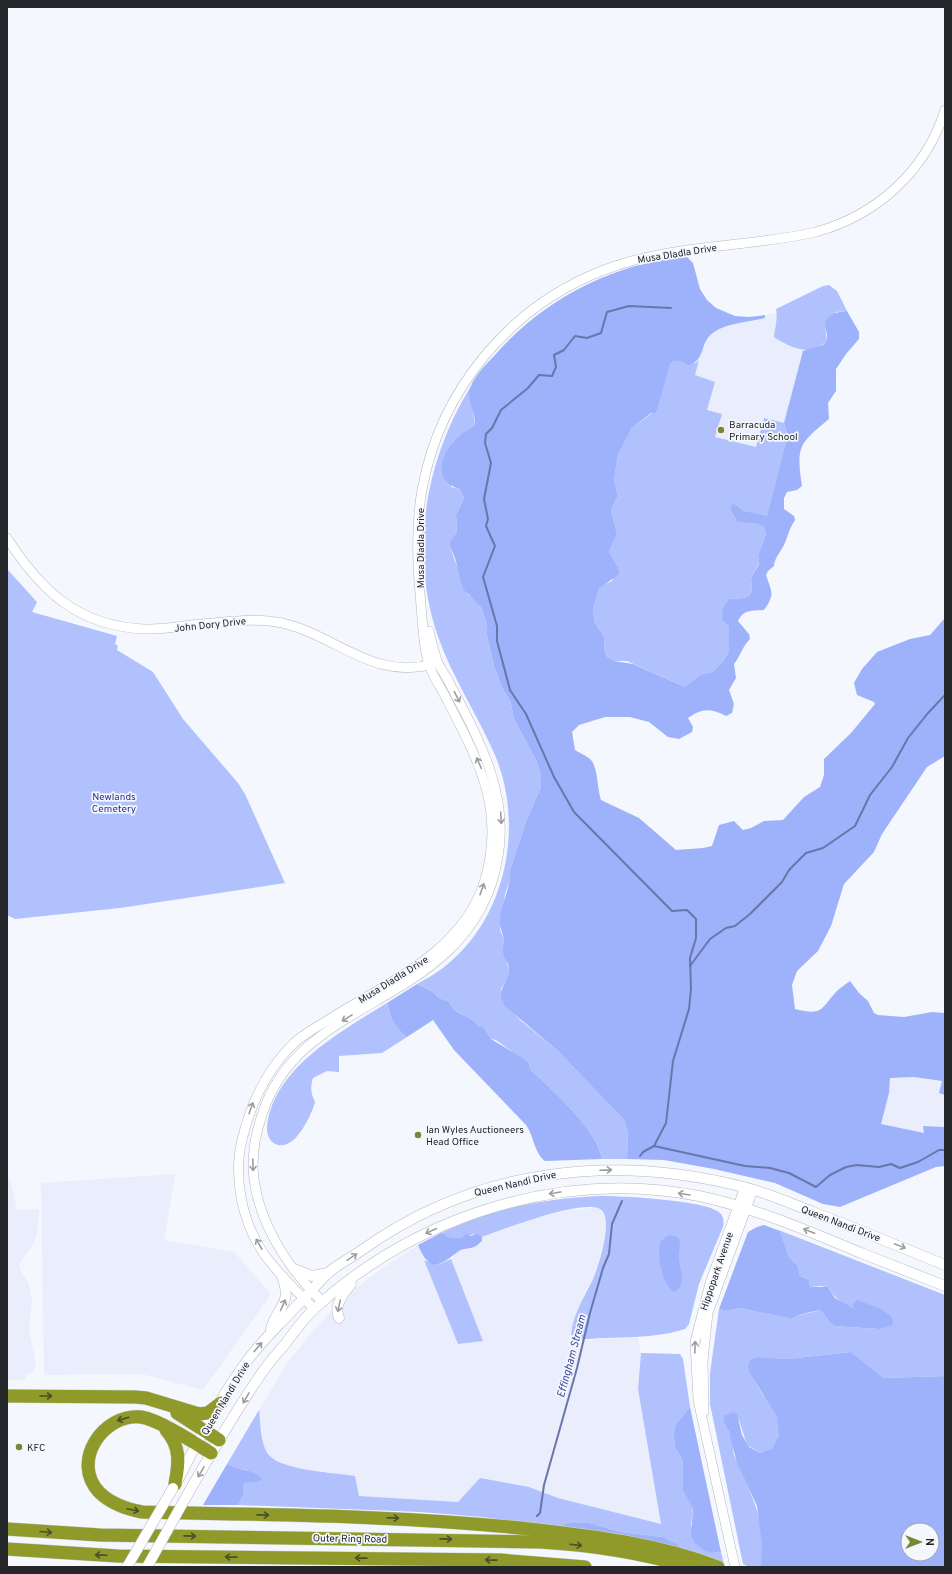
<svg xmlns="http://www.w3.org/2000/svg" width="952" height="1574" viewBox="0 0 952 1574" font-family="Overpass,sans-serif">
<rect width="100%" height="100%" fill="#f4f7fe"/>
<g fill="#e9edfc">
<path d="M778 313 807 355 771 524 636 506 671 331Z"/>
<path d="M914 1077 942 1081 940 1093 945 1095V1127L923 1126 924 1133 881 1124 889 1093 890 1078Z"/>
<path d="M175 1174 164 1240 234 1252 271 1294 203 1390 142 1374 44 1375 41 1183Z"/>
<path d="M7 1176 11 1183 17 1210 39 1209 38 1226 36 1237 32 1246 19 1263 21 1272 28 1282 32 1301 29 1331 36 1364 33 1371 26 1376V1380H7Z"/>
<path d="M593 1208 601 1209 604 1214 606 1221V1236L593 1278 586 1289 570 1333 571 1341 638 1337 641 1353 638 1389 661 1524 558 1498 529 1487 458 1502 359 1496 355 1476 291 1467 271 1457 264 1445 259 1410 288 1362 312 1332 338 1304 367 1279 418 1245 458 1344 482 1341 451 1259 460 1250 474 1247 482 1241V1237L538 1217 573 1210Z"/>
</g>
<g fill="#b1c1fd">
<path d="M829 285 837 291 847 311 836 312 825 327 827 340C812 358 791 348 774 337 775 327 778 319 776 309L823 286Z"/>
<path d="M677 360H682L686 364 696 363 699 360 695 375 715 382 707 410 722 414 715 437 756 447 764 418 784 423 788 434 767 517 744 511 733 503 730 508 737 522 758 524 764 527 766 534 758 556 759 563 751 578 752 590 750 595 744 598 729 599V651L723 662 712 672 700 675 685 687 627 661H614L607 657 605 652 604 637 595 623 593 609 599 589 602 586 612 581 618 567 609 552 617 534 611 510 618 496 614 479 618 455 632 428 652 413H656L667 368 670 364Z"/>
<path d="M471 386 470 393 475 425 459 436 452 443 451 487 460 489 464 498 456 515 457 532 451 539 449 545 468 595 477 601 481 607 487 624V636L494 666 503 690 510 700 514 719 537 762 541 775V787L526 822 510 870 511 878 505 894 500 930 504 939 503 952 509 969 508 978 501 989 503 1002 520 1020 558 1051 624 1120 628 1133 627 1159H602C597 1129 552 1090 530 1069L529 1064 496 1040 491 1039 483 1026 479 1028 471 1019 455 1011 448 1001 439 998 433 992 417 984C426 979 435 974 443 968 506 920 525 827 495 755 475 709 445 667 432 617 412 537 428 456 471 386Z"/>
<path d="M7 569 37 602 32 612 117 636 115 644 118 646 117 650 153 672 183 719 238 783 245 794 285 883 120 908 15 919 7 915Z"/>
<path d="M387 1003 389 1012 407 1037 382 1053 339 1056V1072L327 1071 313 1078C310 1087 311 1094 315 1102 311 1116 296 1149 278 1145 270 1143 267 1135 267 1129 271 1069 342 1031 387 1003Z"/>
<path d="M601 1196C621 1196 707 1200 720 1213 724 1217 724 1222 723 1227L699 1284 689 1324 685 1329C648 1341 608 1335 571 1341 570 1320 584 1297 593 1279 598 1267 615 1217 600 1209 581 1199 504 1229 482 1237L477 1233 462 1238 447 1237 445 1234 441 1233C491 1209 545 1198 601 1196Z"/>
<path d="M776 1229 945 1295V1376L884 1378 851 1352 787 1359 758 1357 750 1374 763 1395 776 1411 779 1425V1435L775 1445 770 1451 760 1453 747 1445 739 1420 724 1423C728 1430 732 1437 733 1446 734 1449 733 1452 734 1455 750 1493 769 1523 761 1567H749L743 1564 710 1404V1373L719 1309 728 1311 739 1308 792 1319C800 1313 809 1314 819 1310 826 1314 827 1321 834 1326L879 1329C871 1323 864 1315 856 1310 843 1302 837 1302 829 1288L822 1286 810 1287 809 1280 800 1276 798 1266 789 1257 780 1231Z"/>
<path d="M451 1259 483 1341 458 1344 424 1260C438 1266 436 1266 451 1259Z"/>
<path d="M641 1353 680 1354 683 1359 690 1407 676 1424V1449L683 1461V1491L693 1507 691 1526 713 1553 721 1552 724 1564 679 1551 662 1537 621 1532 589 1523 564 1528 482 1517 421 1512 238 1505 243 1496V1486L246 1482H257L247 1470 232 1468 227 1464 259 1410C261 1424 260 1447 271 1457 285 1470 335 1473 355 1476L359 1496 458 1502 480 1478 529 1487 558 1498 661 1524 638 1389Z"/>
</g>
<g fill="#9eb1fb" fill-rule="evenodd">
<path d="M682 257H687L693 263 700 289 707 300 716 308 735 316 749 317 765 315V318C749 322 727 323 714 332 699 342 706 360 689 365 681 362 679 357 670 364L656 413H651L632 428 618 455 614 479 618 496 611 510 617 534 609 552 618 567 619 574 599 589 593 609 595 623 604 637 605 652 607 657 614 661 633 664 685 687 700 675 712 672 723 662 729 651V626L722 619 723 608 729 599 744 598 750 595 752 590 751 578 759 564 758 556 766 534 764 527 758 524 737 522 730 508 733 503 744 511 767 516 788 434 784 423 803 351 823 345 827 340C828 335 826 332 825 327 825 314 837 312 847 311L859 332V339L846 354 836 369V391L828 403 829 419C799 444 796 446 802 486L797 490 787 492 784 498V509L794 516 795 520C789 529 788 536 784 545 780 553 775 557 774 566L768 571 766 575C772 593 775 594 764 610 752 611 744 609 738 621L749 634 750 639C742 647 741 655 734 664L736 678 729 690 734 704 732 713 726 716C711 708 702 708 688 718L693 727 692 732 679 739 668 737 649 722 630 717H605L579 725 572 732 575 750C580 753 587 756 591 760 598 768 597 788 601 800L639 818 676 850 703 848 712 846 719 825 734 821 743 830 751 828 764 821 783 820 804 797 820 787 824 775V759L851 733 875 704 874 702 857 695 854 683 862 669 877 652 910 639 930 635 945 618V756L927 767 882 834 874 852 844 884 831 926 818 951 797 971 792 985 795 1009C824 1016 820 1009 837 991 841 987 846 984 850 981L859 993 868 1001 874 1013 878 1015 904 1017 932 1012 945 1013V1095L939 1093 942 1081 914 1077 890 1078 889 1093 881 1124 924 1133 923 1126 944 1127 945 1166 936 1167 840 1207 823 1204 775 1183 714 1169 664 1160 627 1159 628 1133 624 1120 558 1051 506 1007C493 990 509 985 509 969 509 962 503 959 503 952 502 948 504 944 504 940 503 933 499 927 500 919 501 902 512 887 510 870L526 822 541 787V775L537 762 514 719 510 700 503 690 494 666 487 636V624L481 607 463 589 455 558 449 545 451 539 457 532 456 515 464 498 460 489C430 481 442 451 459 436 464 431 470 429 475 425 476 412 465 399 471 386 475 375 487 363 495 355 543 300 610 265 682 257Z"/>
<path d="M417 984 433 992 439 998 448 1001 455 1011 471 1019 479 1027 483 1026 491 1039 524 1059 529 1064 530 1069C552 1090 597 1129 602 1159L545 1161C534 1153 534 1136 526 1125L454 1050 433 1020 407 1037C396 1028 390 1017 387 1003Z"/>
<path d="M764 1225 780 1231 789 1257 798 1266 800 1276 809 1280 810 1287H828L835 1298 855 1309 852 1305 857 1300 881 1309 892 1317 893 1325 879 1329 834 1326C827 1321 826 1314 819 1310 809 1313 800 1313 792 1319L739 1308 728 1311 719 1309 748 1232 757 1227Z"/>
<path d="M441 1233 445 1234 447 1237 462 1238 466 1234 471 1236 477 1233 482 1237V1241C479 1243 477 1246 474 1247 470 1249 463 1248 459 1251 439 1266 430 1274 418 1245Z"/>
<path d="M669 1235 678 1237C682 1244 678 1252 679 1259 680 1271 688 1284 674 1292 662 1284 656 1254 661 1241Z"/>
<path d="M851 1352 884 1378 945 1376V1567H761L762 1544 757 1506 737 1463 729 1432 724 1423V1416L733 1412 737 1414 742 1435 749 1447 760 1453 772 1449 779 1435 777 1416 750 1374 748 1367 750 1360 758 1357 787 1359ZM908 1530H932V1554H908Z"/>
<path d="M690 1407 721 1552 713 1553 705 1551 695 1543 691 1535 693 1508 683 1491V1461L676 1449 674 1435 676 1424Z"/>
<path d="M227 1464C237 1471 253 1468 262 1479L257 1482H246L243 1486V1496L238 1505H203Z"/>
<path d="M568 1523H589L621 1532 662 1537 678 1545 679 1551 564 1528V1525Z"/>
</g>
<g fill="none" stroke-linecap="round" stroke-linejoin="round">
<g stroke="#6976a9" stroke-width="2">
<path d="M690 966 710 939 726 928 735 926 750 914 782 882 789 870 806 853 823 848 855 826 870 795 892 767 908 738 928 713 945 695"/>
<path d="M654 1146 666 1123 673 1061 689 1009 691 989 690 958 696 938V919L687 910 672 911 574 812 554 777 526 714 510 690 497 641V626L483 577 495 546 486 526 488 519 484 499 491 463 485 443 486 434 492 428 501 410 528 388 539 375 552 376 556 367 554 355 564 350 575 336 587 338 601 333 607 312 629 306 671 308"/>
<path d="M640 1156 643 1152 654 1146 745 1166 770 1168 789 1173 816 1187 830 1175 846 1167 857 1165 879 1167 891 1164 900 1168 918 1162 939 1150H945"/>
<path d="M537 1516 540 1513 544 1485 577 1368 590 1313 603 1268 609 1254 612 1224 622 1201"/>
</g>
<defs>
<g id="tertiary">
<path d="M7 538C41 591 78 626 144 629 163 630 182 626 201 624 228 622 255 617 282 623 336 635 373 681 433 664"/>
<path d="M323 1302C287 1268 255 1218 253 1167 253 1150 256 1132 262 1115 290 1025 385 1010 447 952 475 926 492 894 498 857 509 795 480 741 452 688 448 679 442 671 438 663 434 653 432 642 429 631"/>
<path d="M314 1309C297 1291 278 1274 264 1254 242 1222 233 1177 242 1140 251 1102 266 1070 294 1043 305 1033 319 1026 331 1018 388 982 461 953 484 883 506 812 480 763 447 700 442 689 434 679 430 667 423 652 422 612 420 594 417 560 416 523 422 490 440 390 510 306 604 270 671 244 746 248 816 232 877 215 926 171 945 110"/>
<path d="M704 1412 703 1360 708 1313 753 1190"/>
<path d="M735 1567 698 1400 695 1342 710 1283 745 1187"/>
</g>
<g id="secondary">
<path d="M294 1269 312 1276 328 1273"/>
<path d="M339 1318C333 1305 344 1293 351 1284"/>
<path d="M271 1329C277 1305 293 1306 282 1276"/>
<path d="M178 1480C199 1439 220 1397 247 1361 260 1343 275 1329 290 1313 303 1300 315 1286 328 1273 338 1264 351 1258 362 1250 475 1169 611 1153 744 1187 767 1193 790 1203 813 1212 857 1229 901 1247 945 1265"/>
<path d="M190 1490C214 1449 238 1406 266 1367 272 1359 279 1351 286 1343 295 1331 304 1318 315 1308 418 1215 562 1169 699 1196 755 1208 809 1231 861 1253 889 1264 917 1275 945 1286"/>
</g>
<g id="motorway">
<path d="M7 1396 135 1397 146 1398 199 1414 208 1413 221 1403"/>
<path d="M177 1413 219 1440"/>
<path d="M166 1430C181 1447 179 1463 175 1484"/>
<path d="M211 1453C195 1443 160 1420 141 1417 104 1413 70 1461 99 1492 111 1504 126 1509 142 1512 271 1515 400 1515 529 1529 593 1536 657 1544 718 1567"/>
<path d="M7 1529 100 1535 541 1542C591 1545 642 1553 690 1567"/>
<path d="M7 1549 118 1556 500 1560 585 1567"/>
</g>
</defs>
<use href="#tertiary" stroke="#b5b7be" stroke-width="10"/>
<use href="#secondary" stroke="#b5b7be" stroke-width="11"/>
<use href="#motorway" stroke="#d3d4d4" stroke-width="14"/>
<use href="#tertiary" stroke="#fff" stroke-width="9"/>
<use href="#secondary" stroke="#fff" stroke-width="10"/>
<use href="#motorway" stroke="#8f9a2a" stroke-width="13"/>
<defs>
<g id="secondary-bridge">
<path d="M127 1567 173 1488"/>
<path d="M147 1567 190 1490"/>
</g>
</defs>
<use href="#secondary-bridge" stroke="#b5b7be" stroke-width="11" stroke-linecap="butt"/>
<use href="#secondary-bridge" stroke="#fff" stroke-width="10"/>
</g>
<defs><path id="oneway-shaft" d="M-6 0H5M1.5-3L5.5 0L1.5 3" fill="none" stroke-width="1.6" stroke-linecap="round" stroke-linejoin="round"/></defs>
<g stroke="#9d9d9f">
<use href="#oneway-shaft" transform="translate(457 697) rotate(63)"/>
<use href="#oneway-shaft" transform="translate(479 763) rotate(-113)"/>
<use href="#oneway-shaft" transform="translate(501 818) rotate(87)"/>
<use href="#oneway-shaft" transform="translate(482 889) rotate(-71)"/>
<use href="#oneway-shaft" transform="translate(347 1018) rotate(148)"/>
<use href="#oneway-shaft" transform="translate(251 1108) rotate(-71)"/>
<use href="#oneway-shaft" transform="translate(253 1165) rotate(88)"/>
<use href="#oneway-shaft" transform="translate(606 1170) rotate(-2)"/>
<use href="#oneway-shaft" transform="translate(555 1193) rotate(171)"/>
<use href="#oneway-shaft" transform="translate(684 1194) rotate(-171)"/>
<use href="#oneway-shaft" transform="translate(431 1231) rotate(155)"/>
<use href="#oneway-shaft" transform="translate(809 1231) rotate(-159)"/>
<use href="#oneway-shaft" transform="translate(259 1244) rotate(-119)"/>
<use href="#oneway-shaft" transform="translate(900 1246) rotate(22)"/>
<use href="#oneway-shaft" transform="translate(352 1257) rotate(-34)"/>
<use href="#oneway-shaft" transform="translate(283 1305) rotate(-66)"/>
<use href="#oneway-shaft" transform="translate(339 1306) rotate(102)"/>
<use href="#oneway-shaft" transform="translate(258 1347) rotate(-50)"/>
<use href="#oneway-shaft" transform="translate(695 1347) rotate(-88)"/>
<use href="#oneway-shaft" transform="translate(246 1398) rotate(120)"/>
<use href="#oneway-shaft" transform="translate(201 1472) rotate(120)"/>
</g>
<g stroke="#4a4f29">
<use href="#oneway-shaft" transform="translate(46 1396)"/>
<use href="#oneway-shaft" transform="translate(123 1419) rotate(164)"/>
<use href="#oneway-shaft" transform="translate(133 1510) rotate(12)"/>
<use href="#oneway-shaft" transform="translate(263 1515) rotate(1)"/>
<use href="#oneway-shaft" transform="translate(393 1518) rotate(2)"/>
<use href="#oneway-shaft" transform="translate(46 1532) rotate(5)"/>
<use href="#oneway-shaft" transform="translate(190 1536) rotate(1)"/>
<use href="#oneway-shaft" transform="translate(446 1539) rotate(1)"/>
<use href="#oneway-shaft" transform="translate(576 1545) rotate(7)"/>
<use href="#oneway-shaft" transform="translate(101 1555) rotate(-178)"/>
<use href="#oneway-shaft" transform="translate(231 1557) rotate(-179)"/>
<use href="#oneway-shaft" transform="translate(361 1558) rotate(-179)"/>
<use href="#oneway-shaft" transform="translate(491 1560) rotate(-179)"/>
</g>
<g fill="#7c8532" stroke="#f4f7fe" stroke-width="1.5">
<circle cx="721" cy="430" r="4"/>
<circle cx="418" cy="1135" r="4"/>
<circle cx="19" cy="1447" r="4"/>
</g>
<g text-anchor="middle" stroke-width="3.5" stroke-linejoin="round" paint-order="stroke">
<g font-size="10" fill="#252629" stroke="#f4f7fe">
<text transform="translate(677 253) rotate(-9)" y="4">Musa Dladla Drive</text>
<text transform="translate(420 548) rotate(-90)" y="4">Musa Dladla Drive</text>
<text transform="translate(210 624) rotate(-6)" y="4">John Dory Drive</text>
<text transform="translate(393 979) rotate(-32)" y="4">Musa Dladla Drive</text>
<text transform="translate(515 1183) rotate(-13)" y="4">Queen Nandi Drive</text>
<text transform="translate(841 1223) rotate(21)" y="4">Queen Nandi Drive</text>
<text transform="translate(716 1271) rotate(-71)" y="4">Hippopark Avenue</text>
<text transform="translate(225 1398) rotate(-59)" y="4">Queen Nandi Drive</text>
<text transform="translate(350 1538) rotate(1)" y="4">Outer Ring Road</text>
</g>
<g font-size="10" fill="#252629" stroke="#f4f7fe" text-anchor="start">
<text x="729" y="428">Barracuda<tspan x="729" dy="12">Primary School</tspan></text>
<text x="426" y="1133">Ian Wyles Auctioneers<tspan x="426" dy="12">Head Office</tspan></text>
<text x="27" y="1451">KFC</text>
</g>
<g font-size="10" fill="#293386" stroke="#f4f7fe">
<text x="114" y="800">Newlands<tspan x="114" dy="12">Cemetery</tspan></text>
</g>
<g font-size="11" font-style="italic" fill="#3c4aa0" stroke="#f4f7fe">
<text transform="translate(571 1356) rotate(-75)" y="4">Effingham Stream</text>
</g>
</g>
<rect width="952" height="1574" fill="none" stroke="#252629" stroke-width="16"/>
<g transform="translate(920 1542) rotate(90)"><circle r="19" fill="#f4f7fe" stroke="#a1a3a9"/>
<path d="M0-3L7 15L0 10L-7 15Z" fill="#7c8532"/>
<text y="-6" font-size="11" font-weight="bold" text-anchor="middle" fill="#252629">N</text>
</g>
</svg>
